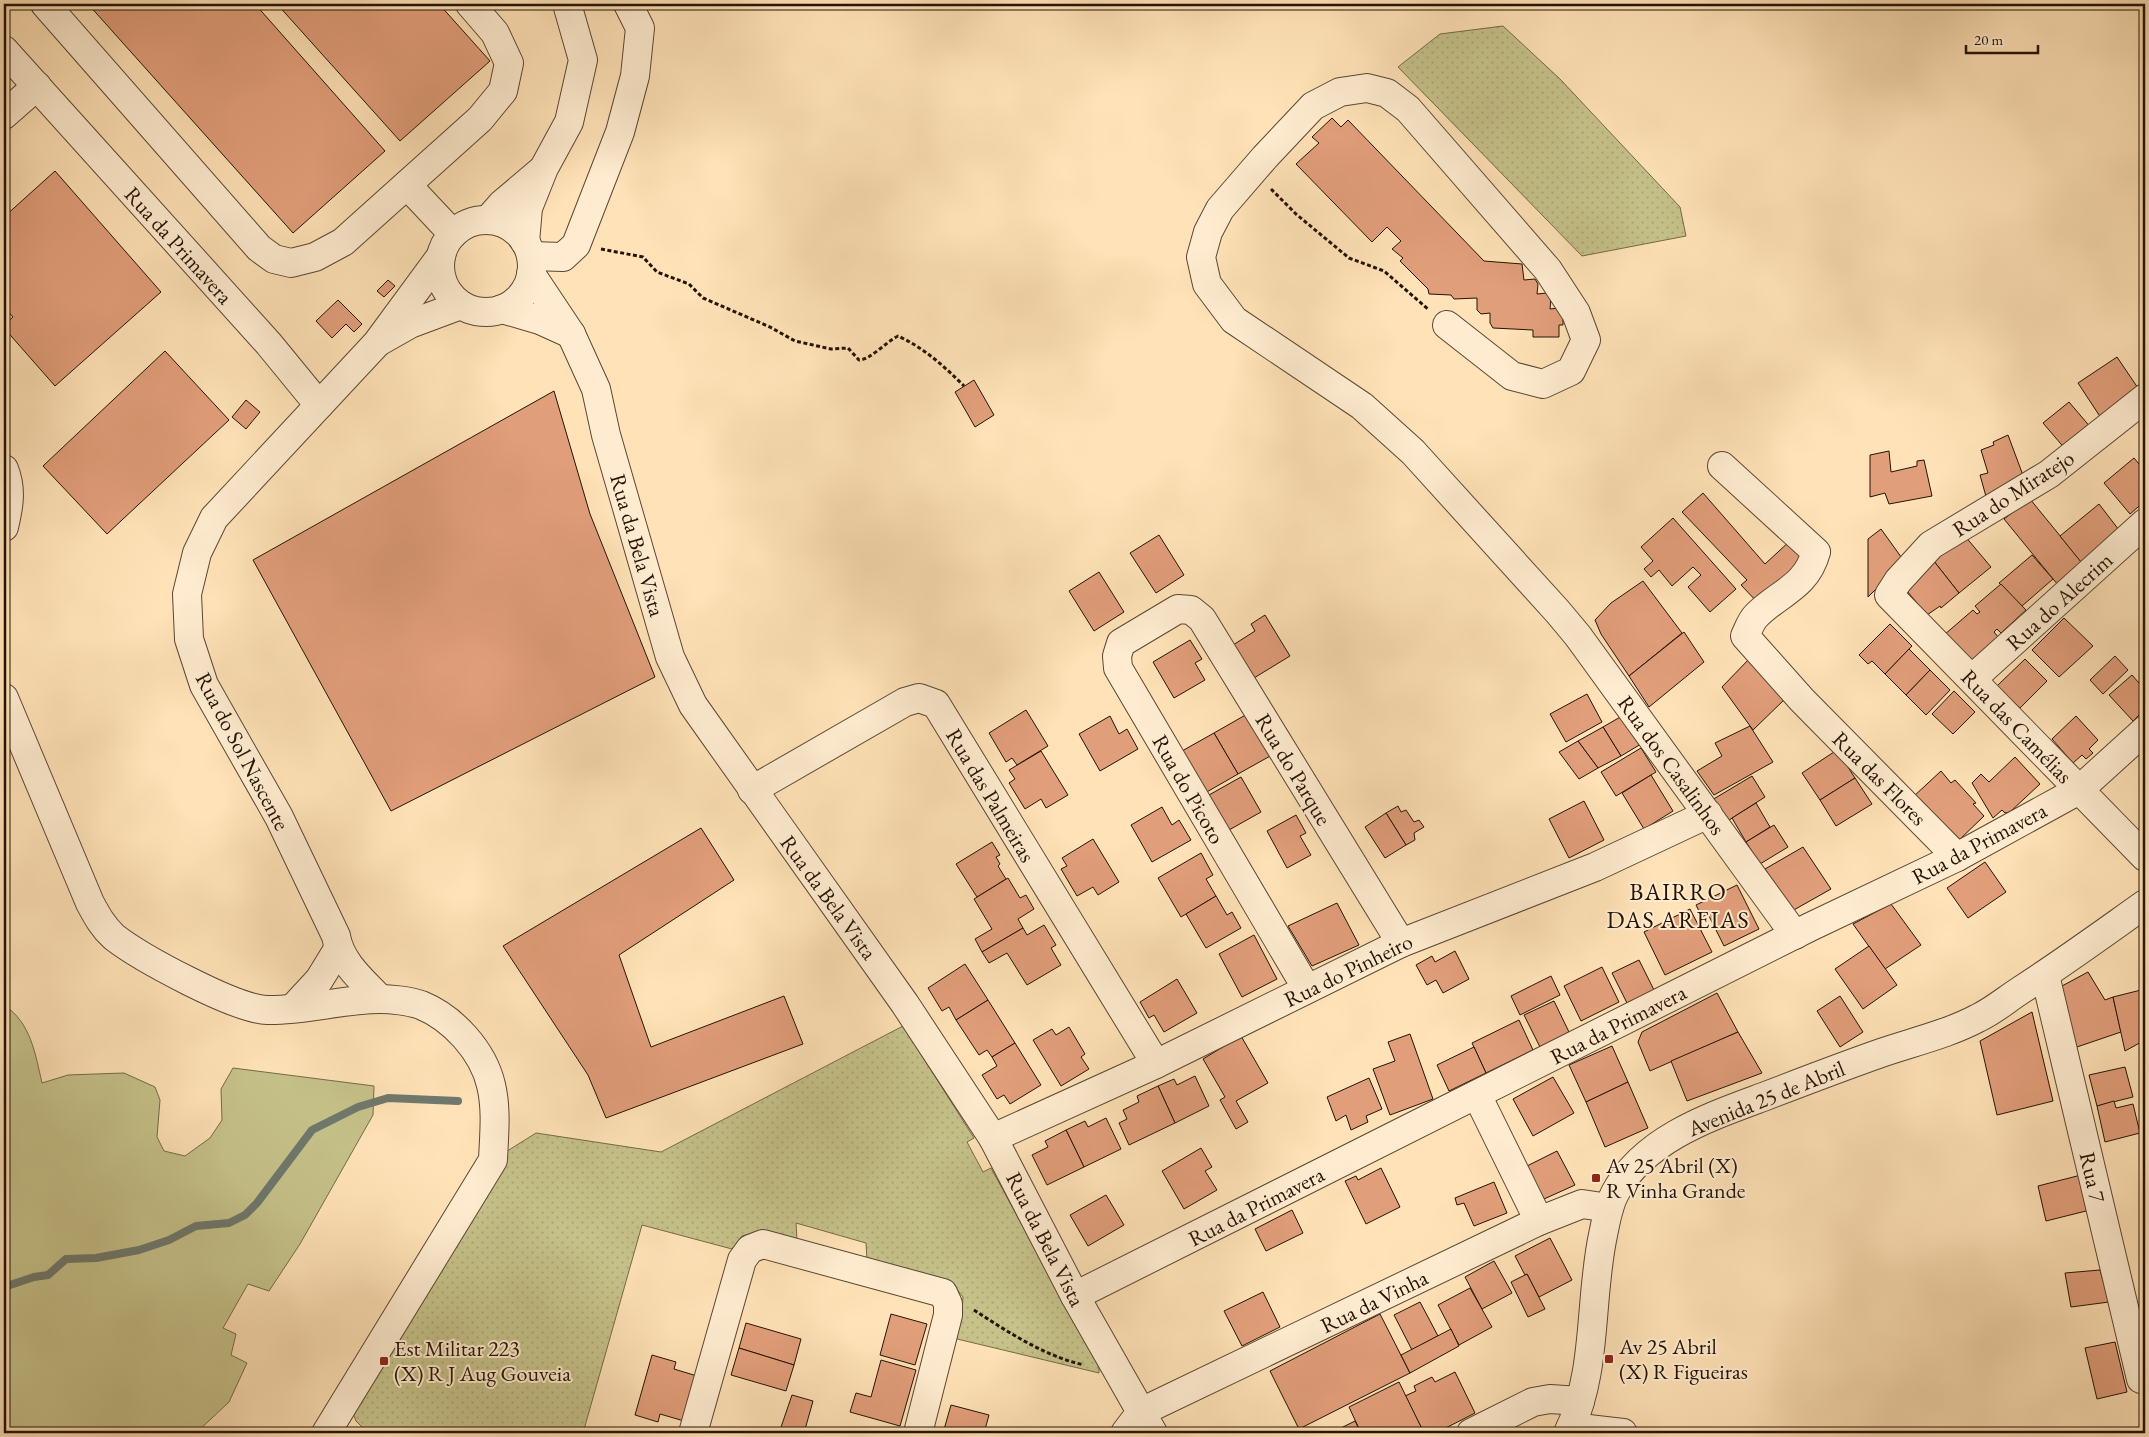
<svg xmlns="http://www.w3.org/2000/svg" width="2149" height="1437" viewBox="0 0 2149 1437" font-family="'EB Garamond',serif">
<defs>
<pattern id="grass-dots" width="8" height="8" patternUnits="userSpaceOnUse" patternTransform="scale(1.25)"><rect width="8" height="8" fill="#c6c28a"/><path d="M2 2h.1M6 6h.1" fill="none" stroke="#aaa676" stroke-width="1.8" stroke-linecap="round"/></pattern>
</defs>
<rect width="100%" height="100%" fill="#ffe2b7"/>
<filter id="stains"><feTurbulence type="fractalNoise" baseFrequency=".004" numOctaves="4"/><feColorMatrix values="0 0 0 0 .2 0 0 0 0 .09 0 0 0 0 .02 0 0 0 .5 -.17"/></filter>
<radialGradient id="worn" r=".72"><stop offset=".6" stop-color="#630" stop-opacity="0"/><stop offset="1" stop-color="#630" stop-opacity=".3"/></radialGradient>
<g fill="url(#grass-dots)" stroke="#756a48">
<path d="M1503 26 1560 79 1680 207 1686 236 1582 256 1398 67 1440 34Z"/>
<path d="M903 1026 974 1138 967 1142 983 1172 991 1168 1099 1366V1373L953 1338 962 1309 963 1297 955 1287 867 1260 866 1243 796 1223 797 1240 760 1231 742 1236 732 1249 642 1225 583 1433H368L356 1421 351 1408 504 1153 536 1133 661 1152Z"/>
</g>
<path fill="#c6c28a" stroke="#756a48" d="M4 1005C31 1023 35 1053 42 1083L68 1075 124 1073 155 1087 160 1100 157 1137 164 1151 185 1156 210 1138 222 1120 221 1089 233 1068 374 1086 373 1115 300 1244 269 1291 248 1284 223 1328 236 1334 231 1355 247 1363 229 1402 196 1433H4Z"/>
<g fill="none" stroke-linecap="round" stroke-linejoin="round">
<path stroke="#6f796d" stroke-width="8" d="M4 1287 34 1277 48 1275 66 1259 96 1258 139 1250 169 1240 196 1226 229 1223 245 1215 257 1203 312 1130 358 1107 388 1098 458 1101"/>
</g>
<g fill="#e19e7a" stroke="#241305">
<path d="M88 4H255L385 151 293 233Z"/>
<path d="M277 4H439L490 61 400 141Z"/>
<path d="M1332 118 1341 127 1348 120 1484 261 1522 264 1524 280 1535 279 1538 284 1537 294 1547 293 1551 297 1550 309 1559 308 1563 313V325H1559V337H1533V330L1493 328 1490 323V313L1481 314 1477 310V298L1454 299 1451 295 1429 294 1428 289 1400 261 1403 258 1392 249 1401 241 1387 227 1372 242 1296 164 1319 143 1312 137Z"/>
<path d="M55 171 161 292 55 386 4 328V325L13 317 4 307V217Z"/>
<path d="M388 280 395 286 384 297 377 291Z"/>
<path d="M338 300 362 324 354 332 346 324 332 338 316 321Z"/>
<path d="M165 351 229 420 107 534 43 466Z"/>
<path d="M2117 357 2140 391 2101 418 2078 383Z"/>
<path d="M974 380 994 415 975 427 955 392Z"/>
<path d="M554 391 590 514 655 677 391 811 253 560Z"/>
<path d="M246 400 260 412 246 429 232 417Z"/>
<path d="M2069 402 2092 429 2067 451 2043 423Z"/>
<path d="M2008 435 2024 478 1987 500 1980 475 1988 473 1981 450 1994 445 1993 442Z"/>
<path d="M1889 451 1891 472 1917 466V461L1924 460 1932 496 1889 504 1885 493 1870 497V455Z"/>
<path d="M2134 458 2145 471V501L2130 514 2104 483Z"/>
<path d="M1703 493 1765 564 1791 540 1808 558 1760 605 1741 585 1747 580 1682 512Z"/>
<path d="M2030 499 2083 564 2058 585 2004 519Z"/>
<path d="M2099 504 2119 530 2081 562 2060 536Z"/>
<path d="M1673 518 1736 589 1710 612 1688 587 1701 575 1693 567 1672 586 1659 570 1651 577 1644 569 1653 561 1641 547Z"/>
<path d="M1881 529 1904 561 1868 597V539Z"/>
<path d="M1159 535 1184 575 1156 593 1130 553Z"/>
<path d="M1964 535 1991 567 1959 593 1933 560Z"/>
<path d="M2032 555 2053 579 2022 606 1999 583Z"/>
<path d="M1933 560 1959 593 1941 608 1940 606 1927 615 1902 585Z"/>
<path d="M1099 572 1124 612 1094 631 1069 591Z"/>
<path d="M1643 581 1682 633 1629 676 1601 634 1595 620 1611 603Z"/>
<path d="M2001 584 2026 610 2001 633 1997 629 1994 632 1999 638 1970 664 1944 635 1973 610 1977 614 1980 612 1975 606Z"/>
<path d="M1265 615 1290 656 1254 678 1233 645 1255 631 1251 624Z"/>
<path d="M2064 618 2093 646 2059 677 2032 650Z"/>
<path d="M1890 624 1912 646 1885 674 1872 661 1868 664 1859 655Z"/>
<path d="M1684 632 1704 662 1649 707 1629 676Z"/>
<path d="M1190 640 1202 659 1195 663 1205 680 1174 698 1153 662Z"/>
<path d="M1909 649 1930 670 1906 695 1885 674Z"/>
<path d="M2115 656 2128 670 2103 694 2090 680Z"/>
<path d="M1751 657 1786 698 1753 730 1722 687Z"/>
<path d="M2025 659 2047 681 2020 708 1997 686Z"/>
<path d="M1930 670 1950 690 1926 715 1906 695Z"/>
<path d="M2132 675 2145 690V709L2133 721 2109 695Z"/>
<path d="M1954 691 1975 712 1953 734 1932 714Z"/>
<path d="M1587 694 1602 722 1566 742 1550 714Z"/>
<path d="M1026 710 1048 746 1017 765 1012 758 1006 762 989 733Z"/>
<path d="M1249 713 1272 755 1238 774 1214 733Z"/>
<path d="M1110 716 1119 734 1127 729 1138 749 1100 771 1079 734Z"/>
<path d="M1622 716 1641 744 1621 756 1603 727Z"/>
<path d="M2076 716 2098 740 2089 749 2093 753 2086 759 2082 755 2073 763 2052 739Z"/>
<path d="M1750 726 1773 762 1714 795 1697 771 1722 756 1715 743Z"/>
<path d="M1603 727 1621 756 1598 768 1578 741Z"/>
<path d="M1214 733 1238 774 1205 793 1182 751Z"/>
<path d="M1578 741 1598 768 1579 779 1559 752Z"/>
<path d="M1641 748 1656 772 1616 796 1601 772Z"/>
<path d="M1837 750 1855 778 1820 800 1802 773Z"/>
<path d="M1041 751 1068 795 1046 808 1041 799 1025 809 1009 783 1015 779 1009 770Z"/>
<path d="M2015 757 2040 784 2010 812 2005 813 2002 810 1993 818 1972 783 1981 774 1989 782Z"/>
<path d="M1941 771 1951 783 1955 780 1976 803 1973 804 1984 816 1956 843 1913 797Z"/>
<path d="M1651 775 1673 811 1644 829 1622 793Z"/>
<path d="M1752 776 1765 797 1726 822 1712 800Z"/>
<path d="M1241 777 1261 812 1229 830 1209 795Z"/>
<path d="M1855 778 1872 804 1836 826 1820 800Z"/>
<path d="M1584 801 1604 840 1569 858 1549 819Z"/>
<path d="M1756 803 1770 827 1746 842 1732 818Z"/>
<path d="M1398 806 1401 812 1406 810 1414 822 1419 820 1424 827 1414 833 1415 840 1406 845 1386 813Z"/>
<path d="M1162 807 1172 825 1179 820 1191 840 1152 862 1131 825Z"/>
<path d="M1386 813 1406 845 1385 858 1365 827Z"/>
<path d="M1296 815 1306 833 1300 836 1311 855 1287 868 1267 831Z"/>
<path d="M1774 825 1788 847 1760 864 1746 842Z"/>
<path d="M701 828 734 880 619 955 651 1047 784 996 803 1044 606 1118 588 1075 503 946Z"/>
<path d="M1093 839 1119 882 1098 895 1093 887 1077 896 1061 869 1067 866 1062 858Z"/>
<path d="M992 842 1000 855 996 857 1000 864 998 866 1006 879 977 897 956 864Z"/>
<path d="M1803 847 1831 889 1792 911 1765 869Z"/>
<path d="M1201 853 1213 875 1206 879 1216 896 1181 917 1158 878Z"/>
<path d="M1985 862 2006 892 1968 918 1947 888Z"/>
<path d="M1008 878 1020 898 1026 895 1034 909 1018 919 1023 928 982 952 975 939 992 929 974 899Z"/>
<path d="M1737 885 1759 929 1724 946 1708 914 1702 917 1696 905Z"/>
<path d="M1216 896 1227 915 1232 912 1241 928 1206 948 1186 914Z"/>
<path d="M1337 903 1359 945 1312 966 1288 926Z"/>
<path d="M1891 904 1921 945 1885 969 1853 924Z"/>
<path d="M1690 909 1712 952 1665 975 1644 932Z"/>
<path d="M1044 925 1056 945 1051 948 1061 965 1027 985 1007 953 989 963 982 952 1023 928 1027 935Z"/>
<path d="M1254 935 1277 979 1242 997 1219 954Z"/>
<path d="M1869 946 1897 985 1863 1009 1835 969Z"/>
<path d="M1455 951 1469 979 1443 993 1436 980 1427 985 1416 965 1432 956 1435 962Z"/>
<path d="M1639 960 1654 990 1627 1003 1612 973Z"/>
<path d="M965 964 988 1000 956 1020 949 1007 942 1011 928 988Z"/>
<path d="M1602 967 1619 1002 1581 1021 1564 986Z"/>
<path d="M2088 972 2105 1000 2113 997 2121 1032 2074 1048 2062 986Z"/>
<path d="M1551 976 1560 995 1520 1015 1511 996Z"/>
<path d="M1177 979 1197 1013 1164 1032 1154 1015 1149 1018 1140 1002Z"/>
<path d="M2145 989V1040L2125 1051 2113 997Z"/>
<path d="M1717 993 1738 1032 1650 1071 1638 1042 1642 1032Z"/>
<path d="M1840 996 1863 1032 1840 1047 1817 1011Z"/>
<path d="M988 1000 1015 1043 992 1057 987 1050 979 1055 956 1020Z"/>
<path d="M1554 1001 1569 1032 1540 1047 1524 1015Z"/>
<path d="M2032 1012 2053 1101 1997 1115 1980 1041Z"/>
<path d="M1519 1020 1533 1050 1486 1073 1472 1043Z"/>
<path d="M1069 1027 1085 1054 1081 1057 1089 1069 1061 1086 1033 1040 1052 1029 1056 1035Z"/>
<path d="M1738 1032 1762 1073 1687 1101 1671 1061Z"/>
<path d="M1410 1034 1433 1099 1390 1115 1373 1069 1395 1061 1388 1042Z"/>
<path d="M1241 1036 1268 1083 1236 1101 1248 1122 1236 1129 1220 1100 1225 1097 1203 1059Z"/>
<path d="M1015 1043 1041 1085 1010 1104 1004 1095 997 1099 982 1075 997 1066 992 1057Z"/>
<path d="M1612 1046 1628 1082 1586 1102 1569 1065Z"/>
<path d="M1474 1047 1486 1073 1449 1091 1437 1065Z"/>
<path d="M2125 1067 2133 1097 2097 1106 2089 1075Z"/>
<path d="M1195 1076 1209 1106 1175 1123 1158 1086 1174 1079 1177 1085Z"/>
<path d="M1553 1077 1574 1113 1533 1136 1513 1099Z"/>
<path d="M1369 1078 1382 1109 1366 1116 1368 1122 1351 1130 1346 1115 1336 1121 1327 1097Z"/>
<path d="M1628 1082 1648 1128 1605 1147 1586 1102Z"/>
<path d="M1158 1086 1175 1123 1129 1145 1119 1123 1127 1119 1123 1110 1139 1102 1137 1096Z"/>
<path d="M2114 1101 2116 1108 2133 1104 2140 1133 2105 1142 2097 1106Z"/>
<path d="M1106 1118 1121 1149 1084 1167 1066 1130 1085 1121 1088 1127Z"/>
<path d="M1066 1130 1084 1167 1047 1185 1032 1155 1048 1147 1045 1141Z"/>
<path d="M1201 1148 1212 1167 1205 1171 1217 1190 1184 1209 1162 1171Z"/>
<path d="M1557 1151 1575 1185 1544 1199 1527 1166Z"/>
<path d="M1381 1168 1400 1207 1366 1224 1345 1181 1356 1176 1358 1180Z"/>
<path d="M2081 1175 2090 1210 2046 1221 2038 1186Z"/>
<path d="M1494 1182 1507 1213 1474 1226 1464 1203 1457 1205 1455 1198Z"/>
<path d="M1106 1195 1124 1225 1088 1246 1070 1215Z"/>
<path d="M1292 1210 1303 1233 1266 1251 1255 1229Z"/>
<path d="M1550 1238 1572 1280 1539 1297 1527 1274 1525 1275 1515 1256Z"/>
<path d="M1494 1261 1512 1293 1482 1309 1465 1277Z"/>
<path d="M2100 1270 2109 1302 2071 1307 2065 1273Z"/>
<path d="M1527 1274 1545 1309 1528 1317 1511 1282Z"/>
<path d="M1470 1288 1492 1327 1459 1345 1438 1305Z"/>
<path d="M1263 1292 1280 1327 1242 1346 1224 1311Z"/>
<path d="M1420 1302 1438 1336 1412 1350 1394 1315Z"/>
<path d="M891 1314 927 1324 915 1365 880 1355Z"/>
<path d="M1380 1314 1410 1373 1299 1429 1270 1371Z"/>
<path d="M746 1323 801 1339 794 1365 739 1348Z"/>
<path d="M1451 1329 1459 1346 1410 1373 1401 1355Z"/>
<path d="M2115 1342 2127 1392 2097 1399 2085 1348Z"/>
<path d="M739 1348 794 1365 786 1391 731 1375Z"/>
<path d="M652 1355 676 1362 674 1369 697 1376 684 1421 660 1414 658 1422 635 1415Z"/>
<path d="M881 1360 916 1370 900 1426 850 1412 856 1393 871 1397Z"/>
<path d="M1455 1372 1475 1413 1436 1433H1424L1405 1396 1416 1391 1414 1386 1432 1377 1435 1382Z"/>
<path d="M1399 1382 1424 1433H1361L1349 1407Z"/>
<path d="M792 1395 813 1401 804 1433H779Z"/>
<path d="M951 1405 989 1415 984 1433H943Z"/>
<path d="M1355 1421 1361 1433H1331Z"/>
</g>
<g fill="none" stroke-linecap="round" stroke-linejoin="round">
<defs>
<g id="minor">
<path d="M45 4 259 248 274 259 291 263 315 257 343 242 480 119 503 91 509 63 495 33 470 4"/>
<path d="M4 50 269 344 319 405"/>
<path d="M4 115 37 86"/>
<path d="M407 185 453 234"/>
<path d="M488 220 502 204 541 171"/>
<circle cx="486" cy="266" r="46"/>
<path d="M525 242 528 208 544 168 569 122 583 60 567 4"/>
<path d="M531 256 563 257 576 245 620 132 635 76 640 28 628 4"/>
<path d="M531 274 571 334 596 389 606 435 670 657 693 705 905 1004 993 1138 1075 1296 1153 1433"/>
<path d="M502 309 540 320 571 334"/>
<path d="M1447 325 1512 376 1543 384 1571 371 1586 340 1576 313 1548 270 1408 109 1387 93 1367 88 1340 92 1313 106 1265 157 1220 209 1208 232 1201 257 1207 284 1234 320 1362 406 1413 452 1558 612 1578 636 1795 935"/>
<path d="M380 341 410 324 461 305"/>
<path d="M2145 398 2049 474 1931 545 1898 581 1889 595 2145 857"/>
<path d="M1722 466 1816 552C1806 588 1778 593 1756 616 1751 621 1748 630 1745 636L1802 700 1957 857"/>
<path d="M4 469C12 489 9 506 4 527"/>
<path d="M1972 679 2145 523"/>
<path d="M4 698 90 903C97 916 103 927 114 937 141 958 235 1009 267 1010 303 1011 343 999 380 999 391 999 410 1001 421 1005 453 1018 483 1051 491 1085 497 1110 494 1135 493 1160L326 1433"/>
<path d="M752 790 905 702 919 698 936 704 1156 1064"/>
<path d="M2045 975 2141 1379"/>
<path d="M1307 989 1118 668 1117 656 1121 643 1178 609 1191 610 1202 619 1401 943"/>
<path d="M380 999C363 981 340 962 336 936L279 817 204 685 189 639 187 594 197 553 214 518 377 343 441 256"/>
<path d="M294 1007 319 980 338 949"/>
<path d="M1477 1095 1539 1221"/>
<path d="M993 1138 1156 1064 1401 943 1595 867 1708 814"/>
<path d="M1075 1296 1810 927 1957 857 2079 790 2145 730"/>
<path d="M1571 1427 1623 1433"/>
<path d="M693 1433 742 1260 750 1249 763 1244 943 1293 948 1304V1315L918 1433"/>
<path d="M1125 1433 1141 1412 1539 1221 1582 1204 1609 1208"/>
<path d="M1471 1433 1533 1402 1550 1399 1580 1401"/>
<path d="M1568 1433C1598 1372 1589 1300 1603 1235 1606 1221 1608 1206 1615 1193 1644 1139 1709 1117 1763 1097 1802 1082 1841 1067 1881 1053 1913 1042 1948 1034 1978 1018 1993 1011 2007 999 2021 990 2063 963 2104 933 2145 904"/>
</g>
</defs>
<use href="#minor" stroke="#5b4732" stroke-width="30"/>
<g stroke="#241305" stroke-width="3" stroke-dasharray="4 2.5" stroke-linecap="butt">
<path d="M1271 189 1296 214 1349 258 1384 271 1429 310"/>
<path d="M601 249 643 257 657 272 689 284 703 298 770 327 795 341 831 349 848 348 859 360C870 360 886 342 898 336 924 348 944 366 964 386"/>
<path d="M974 1310C1008 1332 1044 1356 1084 1365"/>
</g>
<use href="#minor" stroke="#ffecd0" stroke-width="28"/>
</g>
<g fill="#8f2418" stroke="#ffecd0" stroke-width="2">
<rect x="1591" y="1173" width="10" height="10" rx="2.5"/>
<rect x="1604" y="1354" width="10" height="10" rx="2.5"/>
<rect x="379" y="1356" width="10" height="10" rx="2.5"/>
</g>
<g text-anchor="middle" stroke-width="4" stroke-linejoin="round" paint-order="stroke">
<g font-size="22" fill="#241305" stroke="#ffecd0">
<text transform="translate(179 245) rotate(48)" y="8">Rua da Primavera</text>
<text transform="translate(2013 493) rotate(-33)" y="8">Rua do Miratejo</text>
<text transform="translate(638 545) rotate(74)" y="8">Rua da Bela Vista</text>
<text transform="translate(2059 601) rotate(-42)" y="8">Rua do Alecrim</text>
<text transform="translate(2017 726) rotate(46)" y="8">Rua das Camélias</text>
<text transform="translate(243 751) rotate(62)" y="8">Rua do Sol Nascente</text>
<text transform="translate(1672 765) rotate(54)" y="8">Rua dos Casalinhos</text>
<text transform="translate(1294 769) rotate(59)" y="8">Rua do Parque</text>
<text transform="translate(1880 778) rotate(45)" y="8">Rua das Flores</text>
<text transform="translate(1189 789) rotate(60)" y="8">Rua do Picoto</text>
<text transform="translate(991 795) rotate(59)" y="8">Rua das Palmeiras</text>
<text transform="translate(1979 843) rotate(-28)" y="8">Rua da Primavera</text>
<text transform="translate(829 897) rotate(54)" y="8">Rua da Bela Vista</text>
<text transform="translate(1348 970) rotate(-26)" y="8">Rua do Pinheiro</text>
<text transform="translate(1618 1024) rotate(-27)" y="8">Rua da Primavera</text>
<text transform="translate(1766 1098) rotate(-22)" y="8">Avenida 25 de Abril</text>
<text transform="translate(2093 1177) rotate(77)" y="8">Rua 7</text>
<text transform="translate(1256 1206) rotate(-27)" y="8">Rua da Primavera</text>
<text transform="translate(1046 1239) rotate(63)" y="8">Rua da Bela Vista</text>
<text transform="translate(1374 1301) rotate(-26)" y="8">Rua da Vinha</text>
</g>
<g font-size="22" fill="#241305" stroke="#ffecd0" text-anchor="start">
<text x="1606" y="1173">Av 25 Abril (X)<tspan x="1606" dy="25">R Vinha Grande</tspan></text>
<text x="1619" y="1354">Av 25 Abril<tspan x="1619" dy="25">(X) R Figueiras</tspan></text>
<text x="394" y="1356">Est Militar 223<tspan x="394" dy="25">(X) R J Aug Gouveia</tspan></text>
</g>
<g font-size="24" letter-spacing="1" fill="#241305" stroke="#ffecd0">
<text x="1678" y="900">BAIRRO<tspan x="1678" dy="28">DAS AREIAS</tspan></text>
</g>
</g>
<rect width="2149" height="1437" fill="none" stroke="#ffe2b7" stroke-width="20"/>
<rect x="5" y="5" width="2139" height="1427" fill="none" stroke="#241305" stroke-width="2.5"/>
<rect x="10" y="10" width="2129" height="1417" fill="none" stroke="#241305"/>
<path d="M1966 45v8h72v-8" fill="none" stroke="#241305" stroke-width="2.5"/>
<text x="1974" y="45" font-size="15" fill="#241305" stroke="#ffecd0" stroke-width="4" paint-order="stroke">20 m</text>
<rect width="100%" height="100%" filter="url(#stains)"/>
<rect width="100%" height="100%" fill="url(#worn)"/>
</svg>
